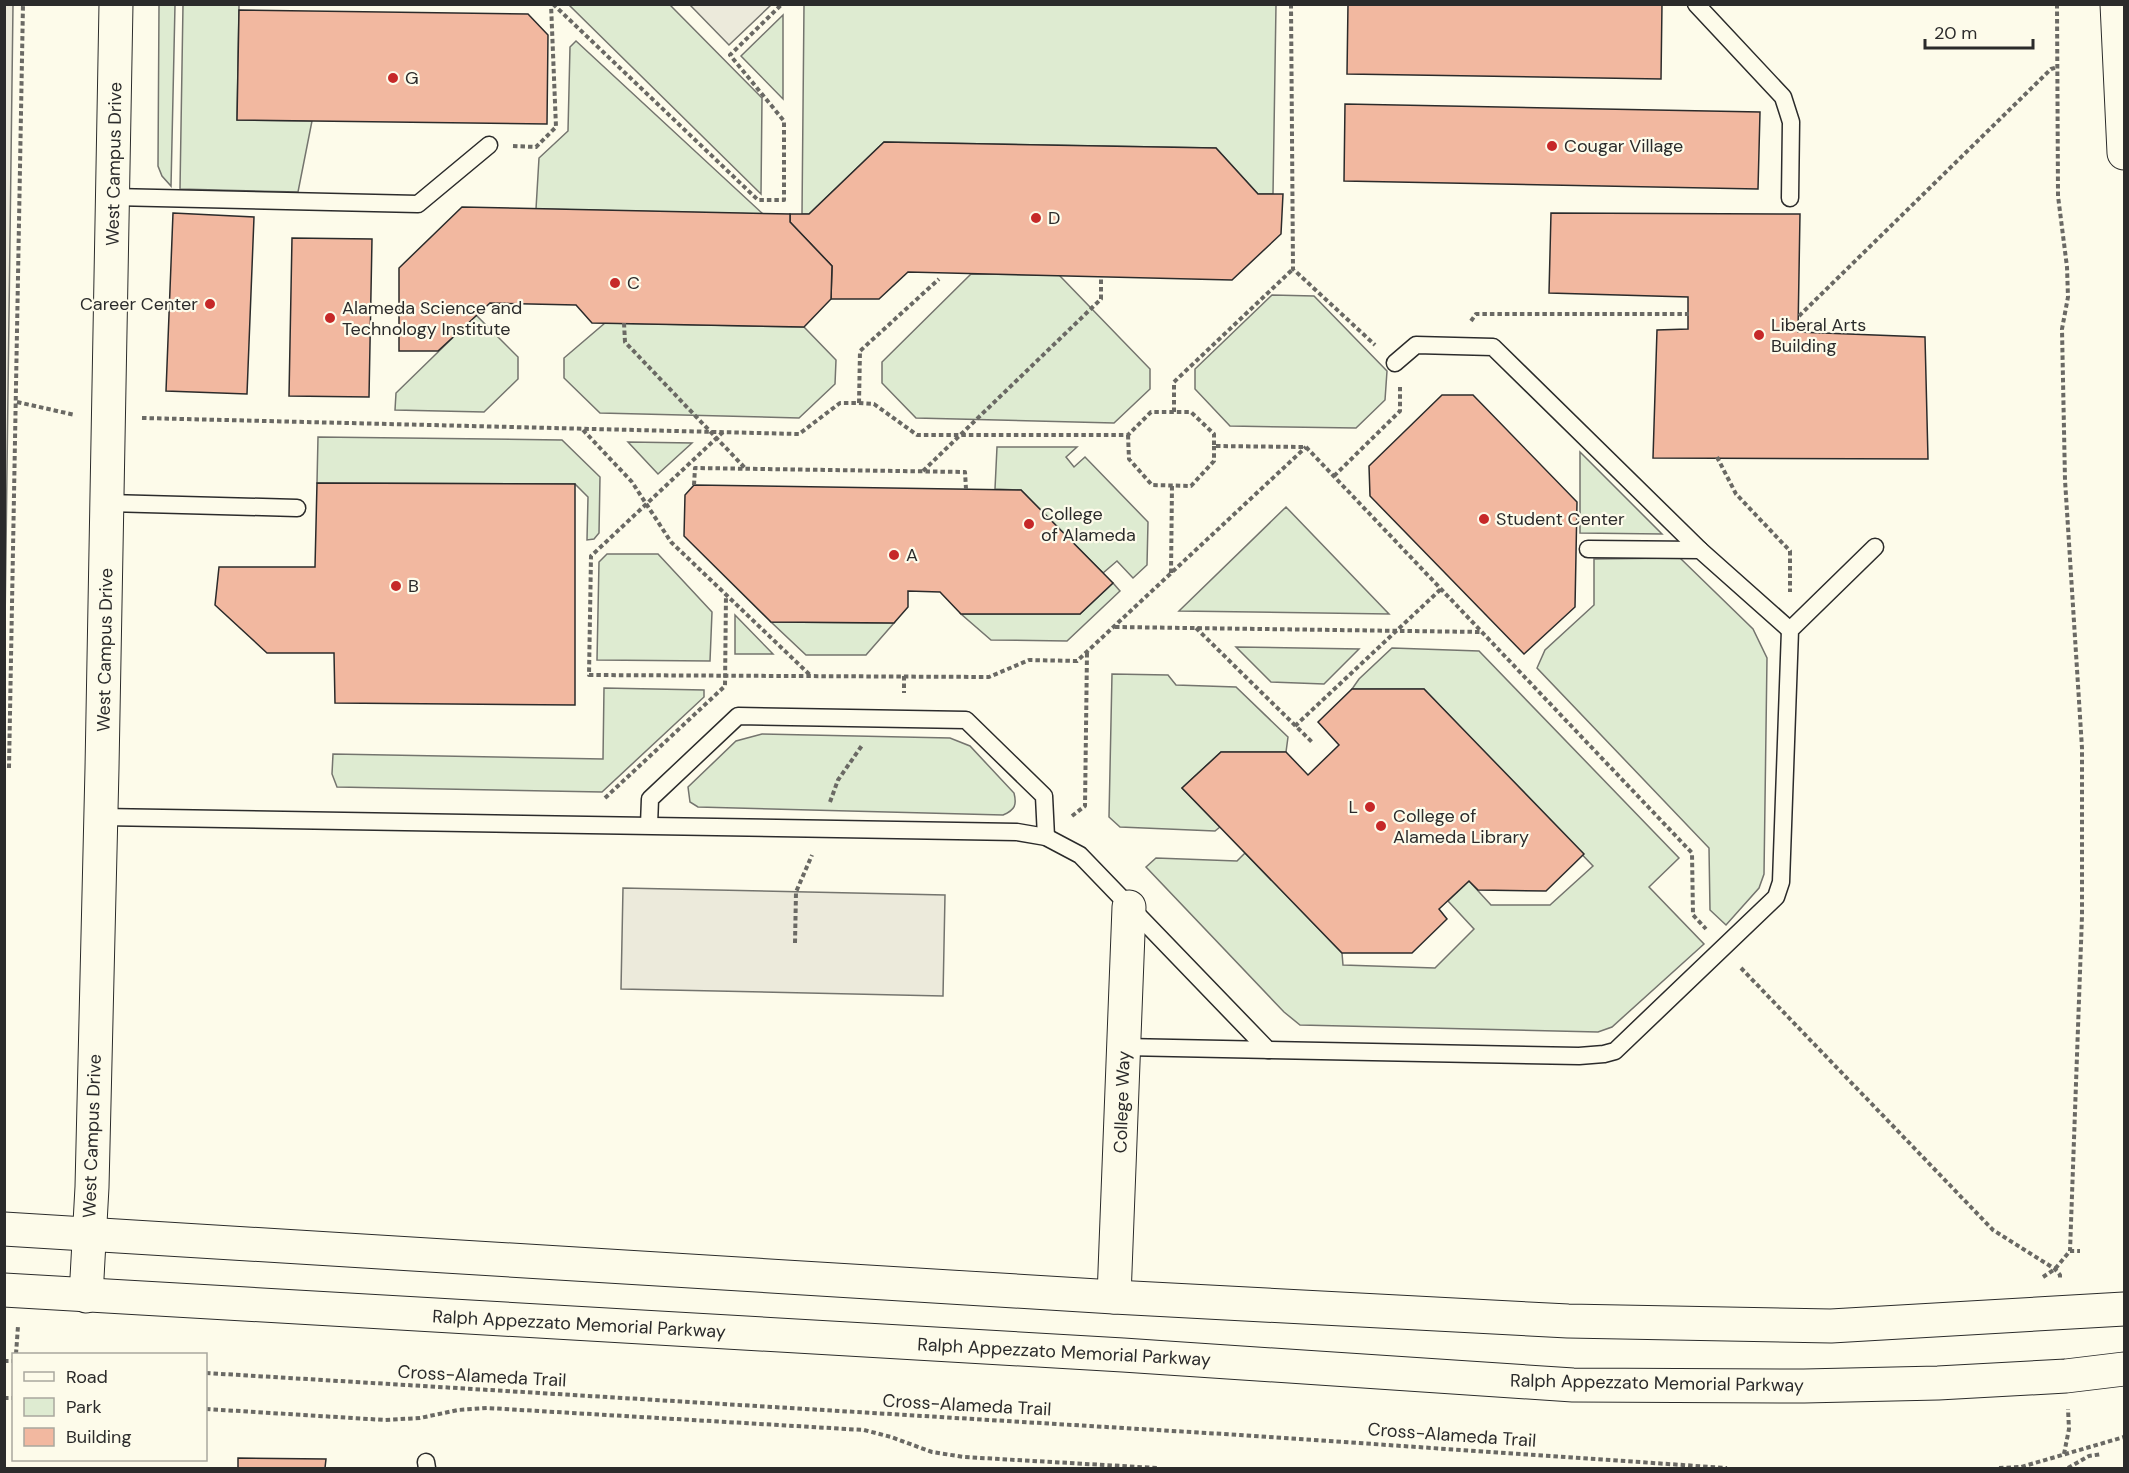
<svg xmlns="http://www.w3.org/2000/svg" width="2129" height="1473" viewBox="0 0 2129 1473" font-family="'DM Sans',sans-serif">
<rect width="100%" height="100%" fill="#fdfbea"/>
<g fill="#deebd1" stroke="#74746e" stroke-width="1.5">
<path d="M159 5H175L171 186 162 176 158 166Z"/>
<path d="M183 5H239L237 120 312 121 298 192 180 189Z"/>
<path d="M569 5H670L762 98 761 194Z"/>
<path d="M804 5H1276L1273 194H1258L1216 148 884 142 809 214H802Z"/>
<path d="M783 15V99L741 56Z"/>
<path d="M576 41 763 214 536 209 539 158 568 131 570 47Z"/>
<path d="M971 274 1059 275 1150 369V389L1114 423 916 418 882 383V362Z"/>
<path d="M1272 295 1314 296 1387 371 1385 400 1356 428 1230 426 1195 389V369Z"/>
<path d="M476 315 518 357V379L484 412 395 410 396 393Z"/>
<path d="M605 323 804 327 836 360 835 384 799 418 600 413 564 378V358Z"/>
<path d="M318 437 562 440 600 477 599 533 594 539 587 540 588 497 575 484 317 483Z"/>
<path d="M628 442 692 443 658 474Z"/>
<path d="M997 447H1077L1066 457 1074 467 1085 457 1148 522 1147 565 1133 578 1117 561 1103 573 1021 490 995 489Z"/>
<path d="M1580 452 1662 534 1580 533Z"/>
<path d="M1286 507 1389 614 1179 611Z"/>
<path d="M607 554H658L712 612 710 661 597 660 599 562Z"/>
<path d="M1680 558 1753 629 1767 658 1764 874 1759 888 1726 925 1710 910 1709 848 1537 668 1545 650 1594 605V559Z"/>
<path d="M1113 583 1120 591 1067 641 991 640 961 614H1080Z"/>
<path d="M735 615 773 654H735Z"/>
<path d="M771 622 894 623 866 655H806Z"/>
<path d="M1236 647 1359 649 1324 684 1271 682Z"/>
<path d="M1392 648 1479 651 1679 858 1649 887 1704 944 1612 1027 1598 1032 1300 1025 1284 1012 1146 867 1156 858 1237 861 1245 853 1342 953 1343 965 1435 968 1474 929 1448 901 1469 881 1491 905H1550L1593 866 1424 689H1352L1359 679Z"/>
<path d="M1112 674 1168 675 1176 685 1236 687 1288 737 1286 752H1221L1182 788 1220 827 1215 831 1120 827 1109 817Z"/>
<path d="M604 688 704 690V697L602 792 337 787 332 774 333 754 603 759Z"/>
<path d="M762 734 950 738 970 746 1014 793C1017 805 1015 810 1003 815L698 807 690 802 688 787 736 741Z"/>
</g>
<g fill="#eceadb" stroke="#74746e" stroke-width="1.5">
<path d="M13 4V5L5 626 4 5Z"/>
<path d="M690 5H771L729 45Z"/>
<path d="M623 888 945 895 943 996 621 989Z"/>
</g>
<g fill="#f2b8a0" stroke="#2b2b2b" stroke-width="1.5">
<path d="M1348 4H1662L1661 79 1347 74Z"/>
<path d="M239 10 528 14 548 35 547 124 237 120Z"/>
<path d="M1345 104 1760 112 1758 189 1344 181Z"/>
<path d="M884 142 1216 148 1258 194H1283L1281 234 1232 280 908 272 879 299H831L832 266 790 222V214H809Z"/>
<path d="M462 207 790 214V222L832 266 831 299 804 327 592 323 576 305 490 303 438 351H399V268Z"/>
<path d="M173 213 254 217 247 394 166 391Z"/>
<path d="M1551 213 1800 214 1798 332 1925 337 1928 459 1653 458 1657 330 1688 329V297L1549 293Z"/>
<path d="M292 238 372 239 369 397 289 396Z"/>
<path d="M1442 395H1473L1577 502 1575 607 1524 654 1370 496 1369 466Z"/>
<path d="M317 483 575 484V705L335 703 334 653H267L215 605 219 567H315Z"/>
<path d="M694 485 1021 490 1113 583 1080 614H961L940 592 908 591V607L894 623 771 622 684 536 685 495Z"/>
<path d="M1352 689H1424L1584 854 1546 891 1478 890 1469 881 1439 909 1447 919 1412 953H1342L1182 788 1221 752H1286L1308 775 1339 745 1318 722Z"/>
<path d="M238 1458 326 1459 325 1468H238Z"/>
</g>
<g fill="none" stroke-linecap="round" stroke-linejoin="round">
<defs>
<g id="lane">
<path d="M1696 4 1783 97 1791 122 1790 198"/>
<path d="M113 197 418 204 489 145"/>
<path d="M1395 363 1416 345 1493 347 1700 550"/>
<path d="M108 503 297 508"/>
<path d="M1588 549 1700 550 1790 630"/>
<path d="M101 817 1017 832 1046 837 1080 855 1268 1050"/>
<path d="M649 825 650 799 738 716 966 720 1044 796 1046 837"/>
<path d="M1124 1047 1579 1056 1604 1054 1615 1051 1776 897 1781 882 1790 630 1875 547"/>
<path d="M426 1462 427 1468"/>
</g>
<g id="street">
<path d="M86 1296 92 1187 102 768 116 4"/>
<path d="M1114 1297 1129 907"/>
</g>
<g id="secondary">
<path d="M4 1229 1114 1297 1568 1321 1831 1326 2124 1309"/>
<path d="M4 1290 1123 1355 1573 1385 1804 1386 1938 1383 2066 1376 2124 1369"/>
</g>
<path id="primary" d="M2117 4 2124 153"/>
</defs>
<use href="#lane" stroke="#2b2b2b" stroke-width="19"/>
<use href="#street" stroke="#2b2b2b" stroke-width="35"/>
<use href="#secondary" stroke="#2b2b2b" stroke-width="35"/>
<use href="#primary" stroke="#2b2b2b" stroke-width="35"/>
<g stroke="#6a6964" stroke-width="4" stroke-dasharray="4.5 3" stroke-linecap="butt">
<path d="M553 4 758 200H784V121L730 55 782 4"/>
<path d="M1291 4 1293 269 1375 345"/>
<path d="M2057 4 2058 196 2067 267 2068 297 2062 329 2065 480 2082 748V916L2070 1251"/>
<path d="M513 146 536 147 556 127 551 4"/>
<path d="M1799 316 2051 69 2058 67"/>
<path d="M1471 321 1476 314H1689"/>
<path d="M17 402 75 415"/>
<path d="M859 403 860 351 939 279"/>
<path d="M1174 412V382L1293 269"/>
<path d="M142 418 799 434 840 403H859L874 404 917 435H1128L1151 412H1191L1214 434V446L1306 447 1692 853 1693 915 1706 929"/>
<path d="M583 430 632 482 671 542 810 675"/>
<path d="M723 432 591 556 589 675 989 677 1029 660 1077 661 1306 447"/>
<path d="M1128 435 1129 459 1152 485 1191 486 1214 461V446"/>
<path d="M1717 457 1736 494 1790 551V592"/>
<path d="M1334 476 1400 411V387"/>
<path d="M694 485 695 468 965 472 966 489"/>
<path d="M1171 573 1172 486"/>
<path d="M1115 627 1482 632"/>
<path d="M1196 628 1313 743"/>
<path d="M904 676V693"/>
<path d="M1295 726 1442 588"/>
<path d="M9 768 23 4"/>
<path d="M605 798 725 686 726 594"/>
<path d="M830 802 838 780 863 744"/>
<path d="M1072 816 1085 806 1087 652"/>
<path d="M795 943 796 892 812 855"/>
<path d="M1741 968 1993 1230 2055 1269 2060 1275V1279"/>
<path d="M2043 1277 2055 1269 2070 1251H2080"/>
<path d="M16 1354 18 1326"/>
<path d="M4 1361H14"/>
<path d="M206 1373 1240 1435 1727 1468"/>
<path d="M4 1398H14"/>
<path d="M206 1409 385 1420 420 1418 458 1410 487 1408 864 1430 891 1437 932 1452 964 1457 1157 1468"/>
<path d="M2064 1454 2069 1429 2068 1409"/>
<path d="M1999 1468 2021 1467 2124 1437"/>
<path d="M2068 1468 2089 1456 2102 1454"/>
</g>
<use href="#lane" stroke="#fdfbea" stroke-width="16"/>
<use href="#street" stroke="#fdfbea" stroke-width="33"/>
<use href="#secondary" stroke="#fdfbea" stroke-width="33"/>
<use href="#primary" stroke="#fdfbea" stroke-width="33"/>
<g stroke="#6a6964" stroke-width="4" stroke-dasharray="4.5 3" stroke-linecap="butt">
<path d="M624 323 625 342 745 468"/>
<path d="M923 471 1101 299V277"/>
</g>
</g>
<g fill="#c62828" stroke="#fdfbea" stroke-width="2">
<circle cx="393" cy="78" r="6"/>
<circle cx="1552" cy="146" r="6"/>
<circle cx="1036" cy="218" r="6"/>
<circle cx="615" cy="283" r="6"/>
<circle cx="210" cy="304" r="6"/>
<circle cx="330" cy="318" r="6"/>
<circle cx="1759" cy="335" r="6"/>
<circle cx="1484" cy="519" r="6"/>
<circle cx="1029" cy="524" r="6"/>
<circle cx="894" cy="555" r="6"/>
<circle cx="396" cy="586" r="6"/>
<circle cx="1370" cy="807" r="6"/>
<circle cx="1381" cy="826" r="6"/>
</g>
<g text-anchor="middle" stroke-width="4.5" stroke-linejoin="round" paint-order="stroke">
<g font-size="18" fill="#2b2b2b" stroke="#fdfbea" text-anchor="start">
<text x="405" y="84">G</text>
<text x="1564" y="152">Cougar Village</text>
<text x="1048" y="224">D</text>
<text x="627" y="289">C</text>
<text x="198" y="310" text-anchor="end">Career Center</text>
<text x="342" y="314">Alameda Science and<tspan x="342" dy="21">Technology Institute</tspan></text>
<text x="1771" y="331">Liberal Arts<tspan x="1771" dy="21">Building</tspan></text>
<text x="1041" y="520">College<tspan x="1041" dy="21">of Alameda</tspan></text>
<text x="1496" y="525">Student Center</text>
<text x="906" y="561">A</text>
<text x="408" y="592">B</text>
<text x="1358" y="813" text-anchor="end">L</text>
<text x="1393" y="822">College of<tspan x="1393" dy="21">Alameda Library</tspan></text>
</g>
<g font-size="18" fill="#2b2b2b" stroke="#fdfbea">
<text transform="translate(114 164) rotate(-89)" y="6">West Campus Drive</text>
<text transform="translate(105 650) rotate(-89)" y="6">West Campus Drive</text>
<text transform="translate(1122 1102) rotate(-88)" y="6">College Way</text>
<text transform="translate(92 1136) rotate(-88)" y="6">West Campus Drive</text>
<text transform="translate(579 1324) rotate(3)" y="6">Ralph Appezzato Memorial Parkway</text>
<text transform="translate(1064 1352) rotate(3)" y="6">Ralph Appezzato Memorial Parkway</text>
<text transform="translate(482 1376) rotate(3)" y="6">Cross-Alameda Trail</text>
<text transform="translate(1657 1383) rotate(1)" y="6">Ralph Appezzato Memorial Parkway</text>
<text transform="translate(967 1405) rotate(3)" y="6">Cross-Alameda Trail</text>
<text transform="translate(1452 1435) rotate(4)" y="6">Cross-Alameda Trail</text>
</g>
</g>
<rect width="2129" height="1473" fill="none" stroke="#2b2b2b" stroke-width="12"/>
<rect x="12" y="1353" width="195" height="108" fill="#fdfbea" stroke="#a9a89e" stroke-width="1.5"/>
<rect x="24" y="1372" width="30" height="9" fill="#fdfbea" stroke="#a9a89e" stroke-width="1.5"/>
<text x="66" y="1383" font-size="18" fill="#2b2b2b">Road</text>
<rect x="24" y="1398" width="30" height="18" fill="#deebd1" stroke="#a9a89e" stroke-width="1.5"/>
<text x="66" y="1413" font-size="18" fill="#2b2b2b">Park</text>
<rect x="24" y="1428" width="30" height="18" fill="#f2b8a0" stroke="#a9a89e" stroke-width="1.5"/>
<text x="66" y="1443" font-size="18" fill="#2b2b2b">Building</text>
<path d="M1925 39v9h108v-9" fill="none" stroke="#2b2b2b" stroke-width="3"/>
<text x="1934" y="39" font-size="18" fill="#2b2b2b" stroke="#fdfbea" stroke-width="4.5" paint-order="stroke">20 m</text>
</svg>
